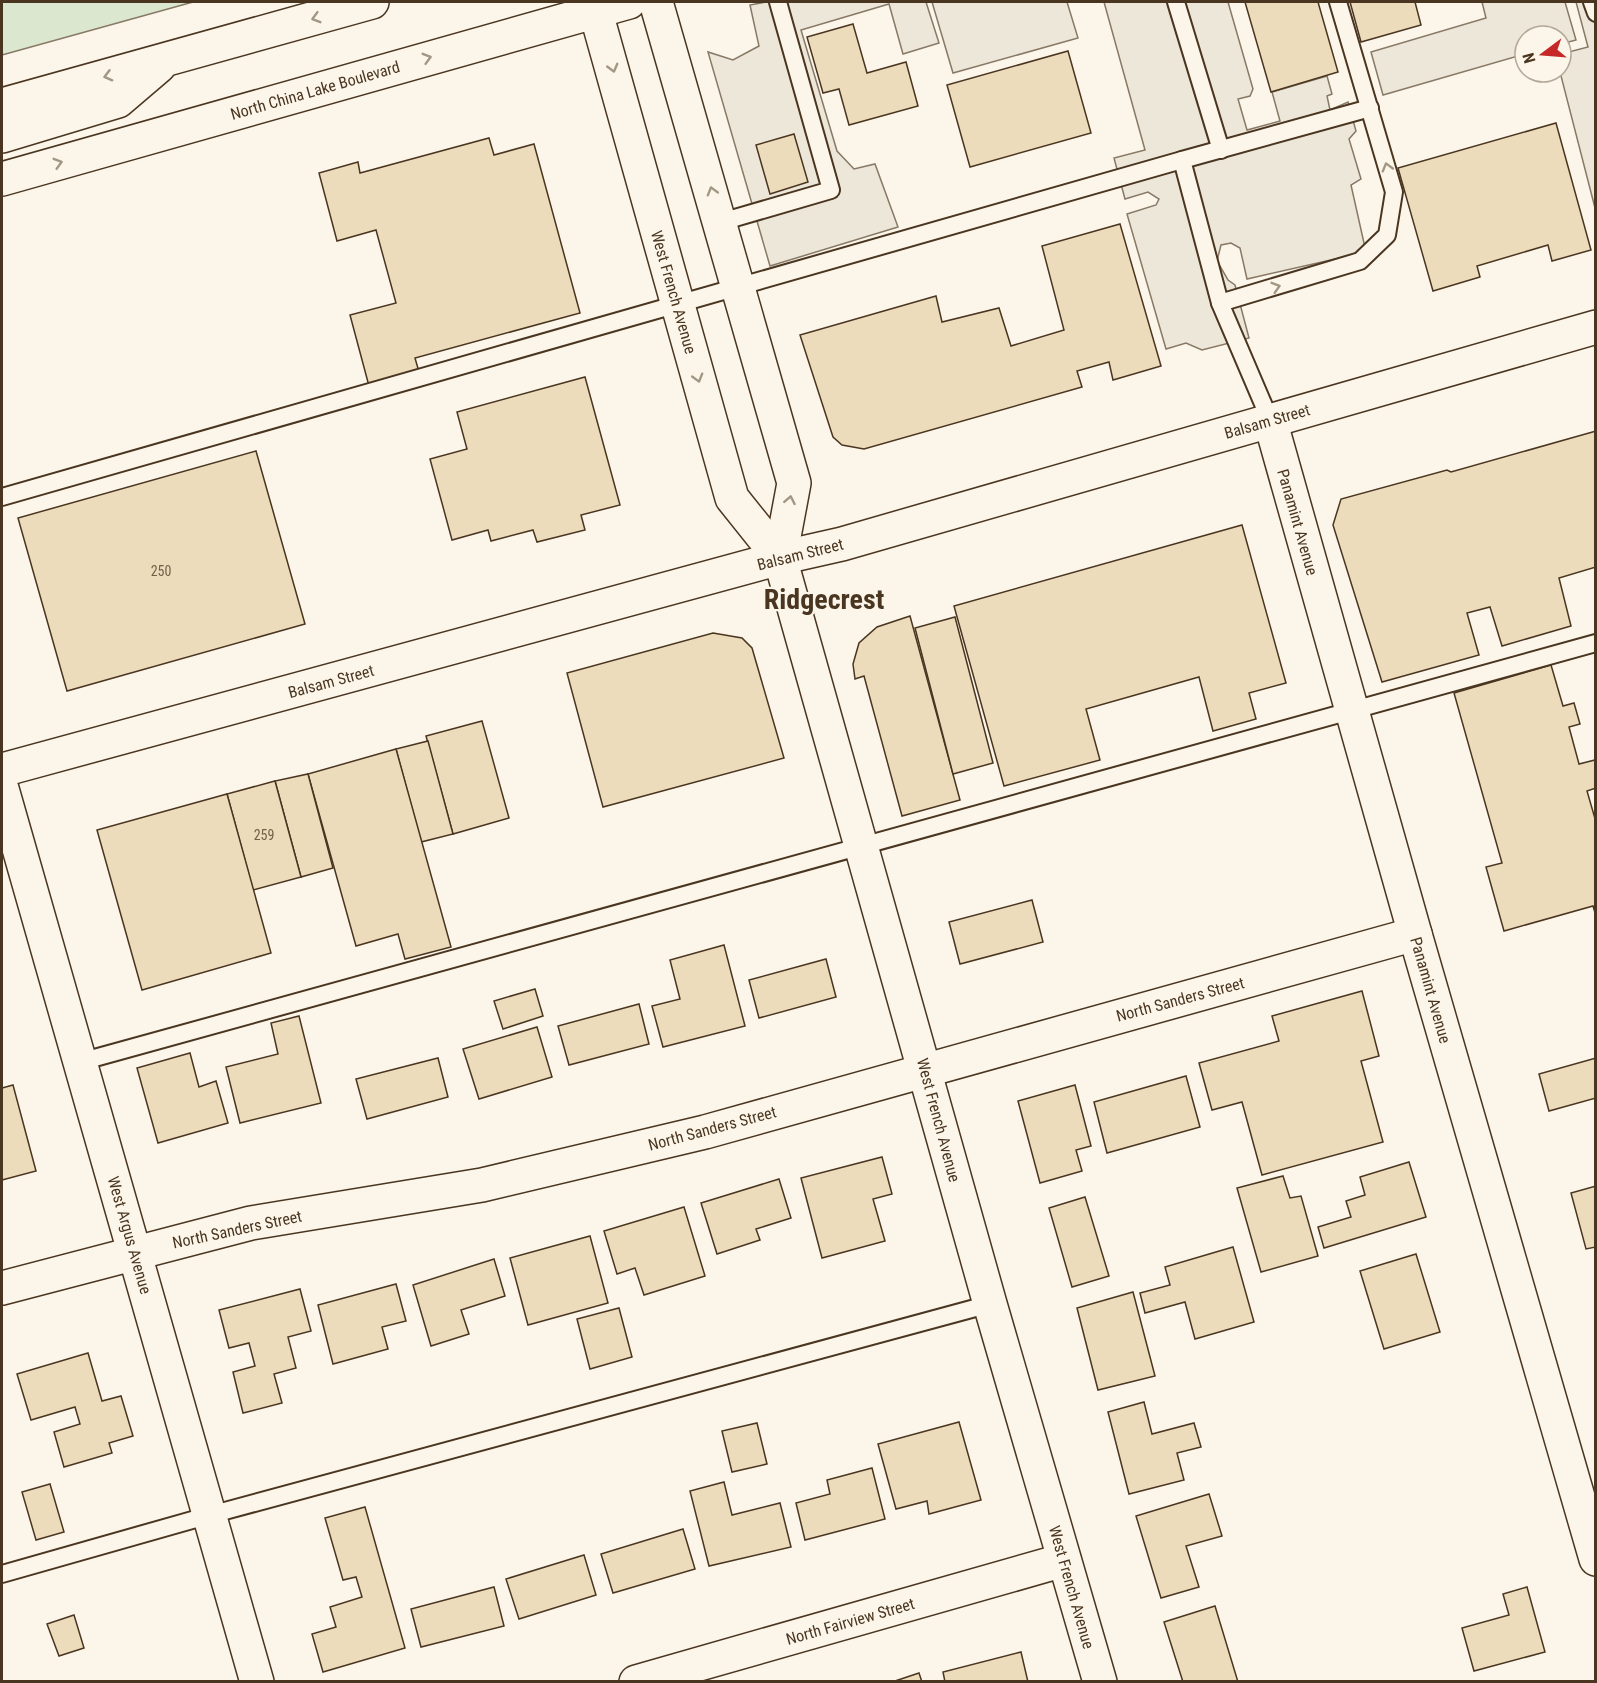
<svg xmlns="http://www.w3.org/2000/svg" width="1597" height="1683" viewBox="0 0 1597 1683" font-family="'Roboto Condensed',sans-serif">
<rect width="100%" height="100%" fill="#fbf6e9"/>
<path fill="#dce7d0" stroke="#887966" stroke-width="1.5" d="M2 2H193L2 55Z"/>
<g fill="#ede7d9" stroke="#887966" stroke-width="1.5">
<path d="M766 2H926L939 43 903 54 889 4 801 30 837 151 854 169 875 164 898 227 770 266 708 52 733 60 759 46 750 5Z"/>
<path d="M932 2H1067L1078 38 953 73Z"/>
<path d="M1104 2H1228L1253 89 1250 96 1238 99 1247 130 1280 121 1272 92 1327 76 1332 94 1327 96 1330 110 1348 102 1356 131 1349 139 1361 179 1351 185 1366 252 1247 279 1240 248 1231 243 1221 245 1217 261 1228 280 1235 285 1249 338 1202 350 1186 343 1166 349 1127 214 1156 205 1159 199 1148 192 1125 199 1114 158 1145 150Z"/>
<path d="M1482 2H1565L1576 40 1561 44V36H1525V54L1383 95 1371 52 1486 18Z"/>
<path d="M1576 2H1595V208L1560 72 1561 54 1588 47Z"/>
</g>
<g fill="#ecdcbc" stroke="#4a3520" stroke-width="1.5">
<path d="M1245 2H1318L1338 72 1271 92Z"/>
<path d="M1350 2H1415L1421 25 1361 42Z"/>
<path d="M853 24 867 73 906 62 918 106 849 125 839 89 823 93 807 37Z"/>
<path d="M1068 51 1091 133 970 167 947 85Z"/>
<path d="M1556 123 1591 250 1552 261 1548 245 1477 266 1480 277 1433 291 1398 168Z"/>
<path d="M794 134 808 182 770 194 756 145Z"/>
<path d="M489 138 494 155 534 144 580 313 415 358 419 372 369 386 350 315 396 303 376 230 337 241 319 173 358 162 360 173Z"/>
<path d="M1120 224 1161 366 1113 380 1109 362 1077 371 1082 387 864 449 842 445 833 437 800 335 936 296 942 322 999 308 1011 346 1064 330 1042 246Z"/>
<path d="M585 377 620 505 581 515 585 530 537 542 533 530 491 541 488 530 452 540 430 459 467 449 457 412Z"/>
<path d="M1596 431V567L1559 578 1571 626 1502 646 1490 607 1467 613 1479 655 1382 682 1333 525 1341 499 1447 470 1451 472Z"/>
<path d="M256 451 305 624 67 691 18 518Z"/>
<path d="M1242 525 1286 683 1249 693 1256 719 1213 731 1199 677 1086 709 1100 760 1004 786 954 606Z"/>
<path d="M910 616 960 800 902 816 864 676 855 679 853 664 859 643 877 627Z"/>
<path d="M955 617 993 763 953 774 915 628Z"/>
<path d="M713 633 742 638 752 648 784 758 603 807 567 673Z"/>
<path d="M1551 665 1563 706 1574 703 1580 724 1569 727 1579 764 1595 760 1596 763V788L1587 791 1596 822V916L1593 906 1504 931 1486 867 1502 863 1454 693Z"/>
<path d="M482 721 509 818 453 834 426 736Z"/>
<path d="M428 741 453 834 421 842 396 749Z"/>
<path d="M396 749 451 947 405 959 398 934 356 946 308 774Z"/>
<path d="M308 774 333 868 301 877 275 781Z"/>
<path d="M275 781 301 877 253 890 227 794Z"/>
<path d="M227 794 271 953 142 990 97 830Z"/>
<path d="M1032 900 1043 942 960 964 949 922Z"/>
<path d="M724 945 745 1026 663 1047 652 1006 680 999 670 960Z"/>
<path d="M826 959 836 997 759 1018 749 980Z"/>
<path d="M535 989 543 1016 503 1029 494 1001Z"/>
<path d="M1362 991 1379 1056 1361 1061 1383 1142 1262 1175 1242 1102 1212 1110 1199 1063 1279 1041 1272 1016Z"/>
<path d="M639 1004 649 1044 569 1065 558 1026Z"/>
<path d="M299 1016 321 1103 240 1123 226 1067 278 1054 271 1023Z"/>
<path d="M537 1027 552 1077 479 1099 463 1049Z"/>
<path d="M190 1053 199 1087 216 1081 228 1123 158 1143 137 1068Z"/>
<path d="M438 1058 448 1097 367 1119 356 1079Z"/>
<path d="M1596 1058V1098L1549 1111 1539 1074Z"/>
<path d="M1186 1076 1200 1127 1107 1153 1094 1102Z"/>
<path d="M13 1085 36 1171 2 1180V1088Z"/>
<path d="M1075 1085 1091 1146 1076 1150 1082 1171 1040 1183 1018 1101Z"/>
<path d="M882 1157 892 1194 873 1199 885 1241 822 1258 801 1178Z"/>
<path d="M1409 1162 1426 1217 1324 1248 1318 1227 1351 1217 1346 1201 1365 1195 1360 1177Z"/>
<path d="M1283 1176 1290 1198 1301 1196 1318 1256 1261 1272 1237 1188Z"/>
<path d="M779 1179 791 1218 756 1229 760 1240 717 1254 701 1203Z"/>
<path d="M1596 1186V1247L1586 1249 1571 1193Z"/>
<path d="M1085 1197 1109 1276 1072 1287 1049 1208Z"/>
<path d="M684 1207 705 1276 644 1295 635 1268 617 1274 604 1231Z"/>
<path d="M590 1236 608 1303 528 1325 510 1258Z"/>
<path d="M1233 1247 1254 1322 1195 1339 1185 1302 1145 1313 1140 1293 1170 1285 1165 1267Z"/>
<path d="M1416 1254 1440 1332 1384 1349 1360 1271Z"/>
<path d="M494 1259 505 1296 461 1310 469 1334 431 1346 413 1285Z"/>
<path d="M396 1284 406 1321 382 1327 388 1349 333 1364 318 1305Z"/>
<path d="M300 1289 311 1331 288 1337 296 1368 274 1374 282 1403 243 1413 233 1372 255 1366 249 1343 229 1348 219 1310Z"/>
<path d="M1133 1292 1155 1376 1098 1390 1077 1308Z"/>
<path d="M619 1308 632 1357 590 1369 577 1319Z"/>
<path d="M88 1353 102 1401 121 1396 133 1436 109 1443 112 1453 64 1467 54 1432 80 1424 75 1407 31 1420 17 1374Z"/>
<path d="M1144 1402 1152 1434 1194 1423 1201 1447 1177 1453 1184 1480 1129 1494 1108 1412Z"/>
<path d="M959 1422 981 1500 929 1514 927 1501 896 1509 878 1444Z"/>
<path d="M757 1423 767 1464 732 1472 722 1431Z"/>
<path d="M872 1468 885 1519 805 1540 796 1503 830 1494 827 1480Z"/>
<path d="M724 1482 732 1515 780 1503 791 1547 709 1566 690 1491Z"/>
<path d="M50 1484 64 1532 36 1540 22 1492Z"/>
<path d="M1209 1494 1222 1536 1186 1546 1199 1587 1161 1598 1136 1516Z"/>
<path d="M365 1507 405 1648 323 1672 312 1634 336 1627 330 1607 362 1597 356 1577 343 1580 325 1518Z"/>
<path d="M683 1529 695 1569 613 1593 601 1554Z"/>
<path d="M584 1555 596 1595 519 1619 506 1579Z"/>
<path d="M494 1587 504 1626 421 1647 411 1609Z"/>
<path d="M1527 1587 1545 1652 1474 1671 1462 1628 1509 1615 1503 1594Z"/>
<path d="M1215 1606 1238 1682H1183L1164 1622Z"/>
<path d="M74 1615 84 1648 59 1656 47 1624Z"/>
<path d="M1021 1652 1028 1682H945L943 1672Z"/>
<path d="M919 1673 922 1682H892Z"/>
</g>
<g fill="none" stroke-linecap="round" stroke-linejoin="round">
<defs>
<g id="lane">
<path d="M1176 2 1221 150"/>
<path d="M1592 2 1596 13"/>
<path d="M721 222 831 190 778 2"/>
<path d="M1220 303 1360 261 1387 235 1394 192 1338 2"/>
<path d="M1270 420 1220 303 1182 160 1370 108"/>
<path d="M2 497 1182 160"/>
<path d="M80 1062 1596 643"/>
<path d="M2 1574 210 1515 990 1304"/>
</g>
<g id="street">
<path d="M1270 420 1415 934 1596 1559"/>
<path d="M780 558 990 1304 1100 1682"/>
<path d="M2 789 257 1682"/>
<path d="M2 1288 251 1223 482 1185 705 1132 1415 934"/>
<path d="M636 1682 1064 1560"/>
</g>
<g id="secondary">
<path d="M593 2 732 498 780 558"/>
<path d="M656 2 794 483 780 558"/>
<path d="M2 770 780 558 842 544 1596 327"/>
</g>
<g id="primary">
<path d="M2 105 372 2"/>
<path d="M2 136 118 101 159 66"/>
<path d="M2 179 629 2"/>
</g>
</defs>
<use href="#lane" stroke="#4a3520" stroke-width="20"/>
<use href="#street" stroke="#4a3520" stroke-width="36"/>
<use href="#secondary" stroke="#4a3520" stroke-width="36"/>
<use href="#primary" stroke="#4a3520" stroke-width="36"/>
<use href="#lane" stroke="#fbf6e9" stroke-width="16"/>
<use href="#street" stroke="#fbf6e9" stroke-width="33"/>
<use href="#secondary" stroke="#fbf6e9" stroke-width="33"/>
<use href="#primary" stroke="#fbf6e9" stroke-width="33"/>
</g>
<defs><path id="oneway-chevron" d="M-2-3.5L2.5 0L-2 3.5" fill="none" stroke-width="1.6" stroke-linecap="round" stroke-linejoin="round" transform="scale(1.5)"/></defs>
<g stroke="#a29684">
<use href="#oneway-chevron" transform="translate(316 18) rotate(164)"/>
<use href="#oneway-chevron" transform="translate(427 58) rotate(-16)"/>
<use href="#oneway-chevron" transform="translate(613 68) rotate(75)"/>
<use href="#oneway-chevron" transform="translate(108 76) rotate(165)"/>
<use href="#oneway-chevron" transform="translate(58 163) rotate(-16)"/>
<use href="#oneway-chevron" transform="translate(1387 167) rotate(-106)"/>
<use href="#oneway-chevron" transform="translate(712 191) rotate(-106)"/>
<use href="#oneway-chevron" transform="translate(1276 287) rotate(-17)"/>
<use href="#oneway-chevron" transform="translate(698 378) rotate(74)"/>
<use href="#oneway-chevron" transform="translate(790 500) rotate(-79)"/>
</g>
<g text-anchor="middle" stroke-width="4.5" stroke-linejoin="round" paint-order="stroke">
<g font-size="14" fill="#725f47">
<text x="161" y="576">250</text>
<text x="264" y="840">259</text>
</g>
<g font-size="16" fill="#4a3520" stroke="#fbf6e9">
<text transform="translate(315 90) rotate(-16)" y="6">North China Lake Boulevard</text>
<text transform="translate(674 292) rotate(74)" y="6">West French Avenue</text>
<text transform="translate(1267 421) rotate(-16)" y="6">Balsam Street</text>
<text transform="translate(1298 522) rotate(74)" y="6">Panamint Avenue</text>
<text transform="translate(800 554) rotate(-14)" y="6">Balsam Street</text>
<text transform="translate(331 681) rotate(-15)" y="6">Balsam Street</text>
<text transform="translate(1431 990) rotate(74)" y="6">Panamint Avenue</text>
<text transform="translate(1180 999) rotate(-15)" y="6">North Sanders Street</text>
<text transform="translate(939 1120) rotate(75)" y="6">West French Avenue</text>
<text transform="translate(712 1128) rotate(-15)" y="6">North Sanders Street</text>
<text transform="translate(237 1229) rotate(-12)" y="6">North Sanders Street</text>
<text transform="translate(130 1235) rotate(74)" y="6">West Argus Avenue</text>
<text transform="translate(1072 1587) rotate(74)" y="6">West French Avenue</text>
<text transform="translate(850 1621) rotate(-16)" y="6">North Fairview Street</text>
</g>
<g font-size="28" font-weight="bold" fill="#4a3520" stroke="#fbf6e9">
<text x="824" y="609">Ridgecrest</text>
</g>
</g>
<rect width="1597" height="1683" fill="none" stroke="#4a3520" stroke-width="6"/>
<g transform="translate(1543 54) rotate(254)"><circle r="28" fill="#fbf6e9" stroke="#b4a999" stroke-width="1.5"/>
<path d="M0-4.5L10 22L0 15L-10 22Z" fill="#c62828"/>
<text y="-9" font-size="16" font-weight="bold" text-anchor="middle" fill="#4a3520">N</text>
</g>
</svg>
